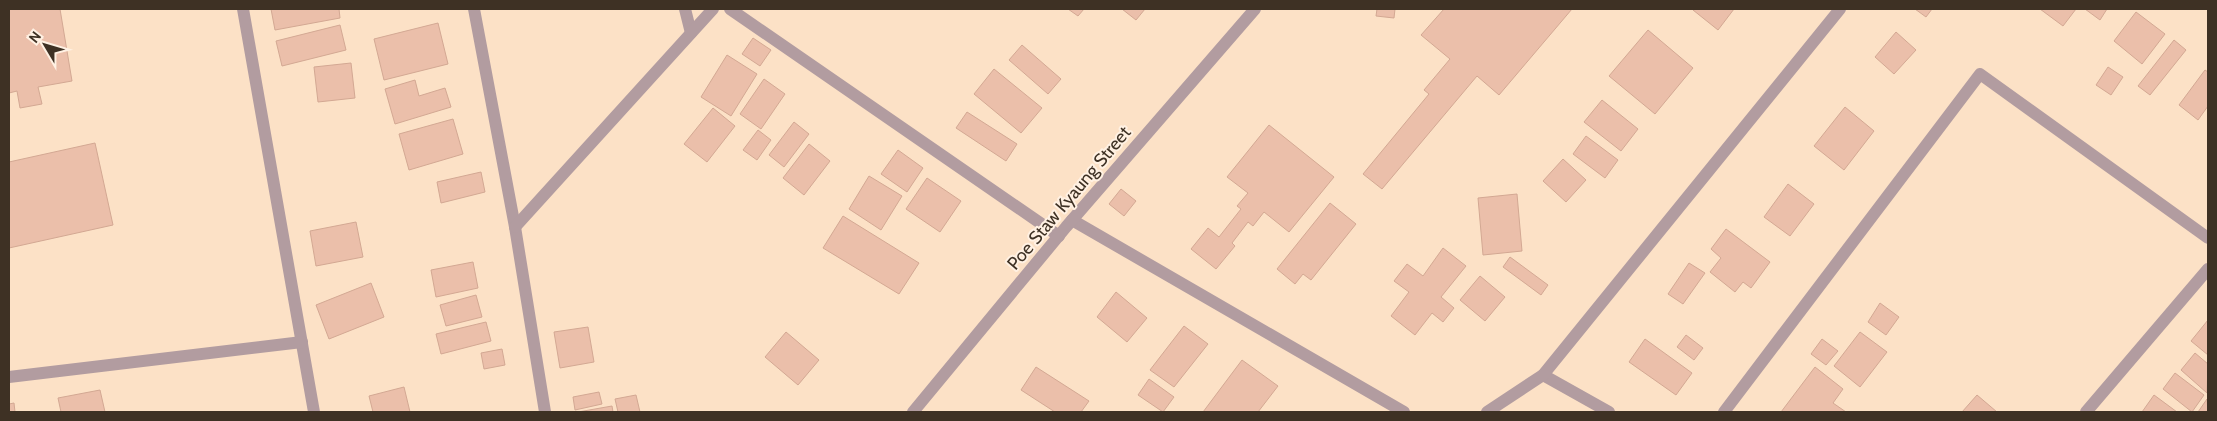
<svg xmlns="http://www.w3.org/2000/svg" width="2217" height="421" viewBox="0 0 2217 421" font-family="Cabin,sans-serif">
<rect width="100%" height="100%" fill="#fce1c6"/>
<g fill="#ebbfaa" stroke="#d3a893">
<path d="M9 9H60L72 81 38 87 42 104 20 108 17 91 9 93Z"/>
<path d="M271 9H339L340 18 275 30Z"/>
<path d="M1068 9H1084L1078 16Z"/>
<path d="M1122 9H1145L1136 20Z"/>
<path d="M1377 9H1395L1394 18 1376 16Z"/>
<path d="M1444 9H1572L1499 95 1477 76 1382 189 1363 174 1429 94 1424 90 1450 59 1421 35Z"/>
<path d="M1694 9H1734L1718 30 1693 10Z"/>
<path d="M1915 9H1932L1926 17Z"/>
<path d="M2040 9H2076L2063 26Z"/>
<path d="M2085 9H2107L2100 20Z"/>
<path d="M2136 12 2165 34 2142 64 2114 41Z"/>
<path d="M438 23 448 64 384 80 374 39Z"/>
<path d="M340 25 346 50 282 66 276 41Z"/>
<path d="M1648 30 1693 68 1655 114 1609 76Z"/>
<path d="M1896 32 1916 50 1894 74 1875 57Z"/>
<path d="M753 38 771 50 760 66 742 54Z"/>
<path d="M2174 40 2186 50 2150 95 2138 86Z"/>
<path d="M1022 45 1061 79 1048 94 1009 60Z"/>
<path d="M727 55 757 74 731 116 701 97Z"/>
<path d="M351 63 355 98 318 102 314 67Z"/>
<path d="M2108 67 2123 77 2111 95 2096 85Z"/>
<path d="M994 69 1042 108 1021 133 974 94Z"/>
<path d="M2205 70 2208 72V106L2198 120 2179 105Z"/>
<path d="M764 79 785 94 761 129 740 114Z"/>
<path d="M415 80 419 96 445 88 451 107 395 124 385 89Z"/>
<path d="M1602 100 1638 129 1621 151 1584 122Z"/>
<path d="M1845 107 1874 131 1844 170 1814 146Z"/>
<path d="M713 108 735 126 707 162 684 144Z"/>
<path d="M967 112 1017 144 1006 161 956 128Z"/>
<path d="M453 119 463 154 409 170 399 134Z"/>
<path d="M794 122 809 134 784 167 769 155Z"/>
<path d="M1269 125 1334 177 1289 232 1264 212 1253 226 1248 222 1232 243 1235 246 1216 269 1191 249 1208 228 1219 237 1241 209 1237 206 1248 193 1227 177Z"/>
<path d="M758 130 771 140 757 160 743 150Z"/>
<path d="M1586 136 1618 160 1605 178 1573 154Z"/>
<path d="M95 143 113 225 9 248V162Z"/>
<path d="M809 144 830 161 804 195 783 178Z"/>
<path d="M898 150 923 168 907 192 881 174Z"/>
<path d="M1563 159 1586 180 1566 202 1543 181Z"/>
<path d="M481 172 485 192 441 203 437 182Z"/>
<path d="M869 176 902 196 881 230 849 209Z"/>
<path d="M927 178 961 201 940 232 906 209Z"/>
<path d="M1788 184 1814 204 1790 236 1764 217Z"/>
<path d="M1121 189 1136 201 1124 216 1109 204Z"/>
<path d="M1517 194 1522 251 1483 255 1478 198Z"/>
<path d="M1330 203 1356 224 1311 280 1303 274 1295 284 1277 269Z"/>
<path d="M843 216 919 263 899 294 823 248Z"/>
<path d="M356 222 363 257 316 266 310 231Z"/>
<path d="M1726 229 1770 262 1751 288 1743 282 1735 292 1710 272 1721 258 1711 249Z"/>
<path d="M1443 248 1466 266 1441 297 1454 308 1443 322 1432 313 1415 335 1391 316 1409 292 1394 281 1407 264 1423 276Z"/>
<path d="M1510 257 1548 285 1541 295 1503 267Z"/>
<path d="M473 262 478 288 436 297 431 270Z"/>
<path d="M1689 263 1705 273 1683 304 1668 294Z"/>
<path d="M1480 276 1505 297 1485 321 1460 300Z"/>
<path d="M371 283 384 317 329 339 316 305Z"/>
<path d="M1116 292 1147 318 1127 342 1097 317Z"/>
<path d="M476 295 482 317 446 326 440 305Z"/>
<path d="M1880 303 1899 317 1886 335 1868 322Z"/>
<path d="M2208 320V355L2191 341Z"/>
<path d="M486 322 491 341 441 354 436 334Z"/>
<path d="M1184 326 1208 344 1174 387 1150 370Z"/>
<path d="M588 327 594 362 560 368 554 332Z"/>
<path d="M786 332 819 360 798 385 765 357Z"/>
<path d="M1860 332 1887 352 1860 387 1834 366Z"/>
<path d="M1686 335 1703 348 1694 360 1677 347Z"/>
<path d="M1645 339 1692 373 1676 395 1629 362Z"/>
<path d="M1822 339 1838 351 1826 365 1811 354Z"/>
<path d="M502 349 505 365 484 369 481 353Z"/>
<path d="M2195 353 2208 364 2207 393 2181 370Z"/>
<path d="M1242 360 1278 386 1258 412H1203Z"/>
<path d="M1036 367 1089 401 1081 412H1055L1021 390Z"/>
<path d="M1815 367 1843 389 1833 403 1846 412H1781Z"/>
<path d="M2175 373 2204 395 2192 412 2163 389Z"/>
<path d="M1149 379 1174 397 1163 412 1138 395Z"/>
<path d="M404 387 410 412H373L369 396Z"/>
<path d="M100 390 105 412H61L58 398Z"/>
<path d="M599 392 602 404 575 410 573 397Z"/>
<path d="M636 395 640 412H618L615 399Z"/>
<path d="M1977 395 1997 412H1962Z"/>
<path d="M2154 395 2177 412H2142Z"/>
<path d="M2207 399 2208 412H2198Z"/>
<path d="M14 403 15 412H9V404Z"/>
<path d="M612 406 613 412H578Z"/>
</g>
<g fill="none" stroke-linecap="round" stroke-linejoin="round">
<g stroke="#b29ca0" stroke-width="12">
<path d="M243 9 314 412"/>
<path d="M474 9 515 227 545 412"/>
<path d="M685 9 691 33"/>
<path d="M730 9 1059 236"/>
<path d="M1072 220 1404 412"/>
<path d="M515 227 713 9"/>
<path d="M1543 375 1609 412"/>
<path d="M9 377 302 342"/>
<path d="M913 412 1066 227 1255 9"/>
<path d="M1487 412 1543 375 1840 9"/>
<path d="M1724 412 1980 74 2208 238"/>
<path d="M2086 412 2208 269"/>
</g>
</g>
<g text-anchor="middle" stroke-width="4" stroke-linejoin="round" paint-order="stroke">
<g font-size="18" fill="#3e3124" stroke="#fff1e3">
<text transform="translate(1069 198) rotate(-50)" y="6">Poe Staw Kyaung Street</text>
</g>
</g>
<rect width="2217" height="421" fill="none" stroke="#3e3124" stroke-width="20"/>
<g transform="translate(45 45) rotate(308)" stroke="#fff1e3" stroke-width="4" paint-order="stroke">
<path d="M0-4L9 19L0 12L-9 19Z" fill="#3e3124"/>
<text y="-8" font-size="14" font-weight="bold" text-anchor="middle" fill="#3e3124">N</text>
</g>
</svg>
